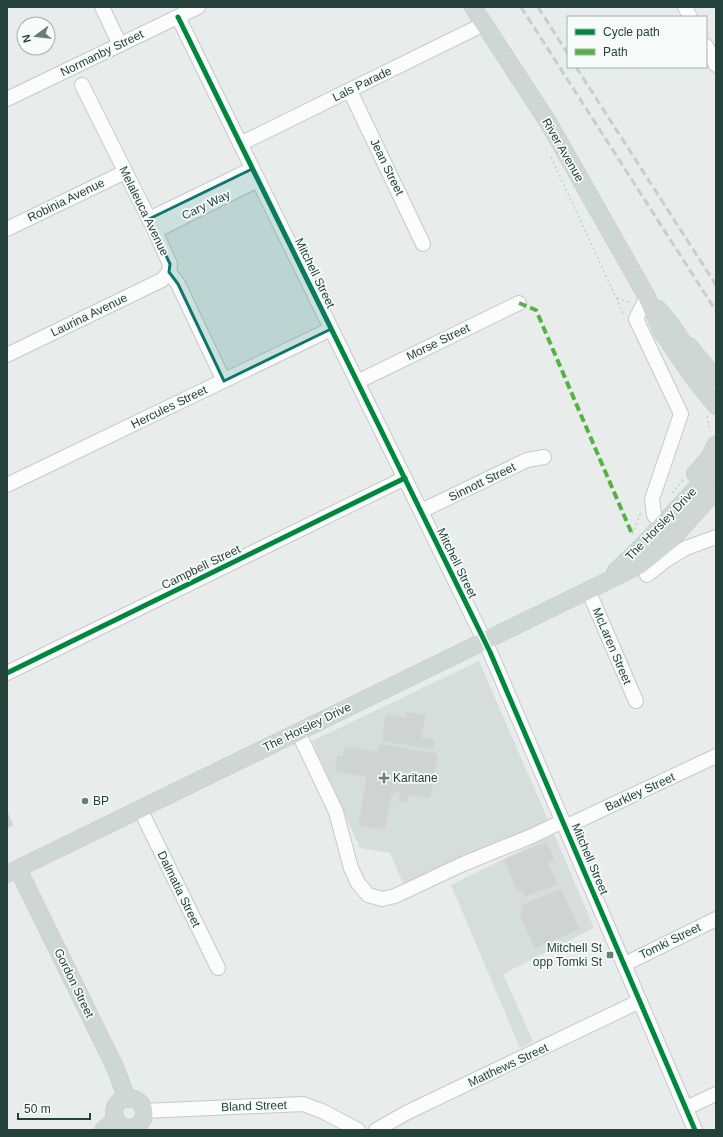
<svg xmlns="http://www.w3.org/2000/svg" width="723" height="1137" viewBox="0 0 723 1137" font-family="Arial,sans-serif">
<rect width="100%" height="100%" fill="#e8edeb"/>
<g fill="#d6dedb">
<path d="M479 661 548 820 499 844 404 886 390 853 360 848 312 741Z"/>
<path d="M554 834 594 928 503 974 533 1041 520 1048 451 885Z"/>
</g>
<g fill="#cfd4d2" stroke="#d1d6d4">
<path d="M406 712 425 715 421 738 434 740 433 749 382 741 386 715 405 718Z"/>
<path d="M380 744 437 754 430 798 408 794 407 802 399 801 401 792 395 791V795L391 794 385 829 359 825 367 776 335 771 338 755 343 756 345 747 378 752Z"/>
<path d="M7 812 13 825 7 828Z"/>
<path d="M547 842 554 860 548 863 557 884 525 896 522 889 518 891 504 860Z"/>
<path d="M561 889 579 929 535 948 520 914 523 913 521 908 523 905Z"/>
</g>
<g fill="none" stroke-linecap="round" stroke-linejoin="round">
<defs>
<g id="minor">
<path d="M102 7 120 45"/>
<path d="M685 7 690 17"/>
<path d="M178 17 490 652 695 1130"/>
<path d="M706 46 716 65"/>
<path d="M82 85 155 231 170 264 169 272 178 284 224 381"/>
<path d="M350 91 423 244"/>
<path d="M7 99 198 7"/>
<path d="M240 144 484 24"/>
<path d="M149 219 252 169"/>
<path d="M7 229 125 172"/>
<path d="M155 231 258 180"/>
<path d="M647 297 636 319 681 414 652 499 654 515 662 525"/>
<path d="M7 355 162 280 169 272"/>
<path d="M357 382 519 303"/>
<path d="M7 485 331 329"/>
<path d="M421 511 527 460 544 457"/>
<path d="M647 575 666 560 686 548 716 537"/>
<path d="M588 590 636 701"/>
<path d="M7 673 405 478"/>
<path d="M298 732 336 812 351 868 358 883 368 895 382 899 395 896 463 864 532 836 563 821"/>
<path d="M140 809 218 968"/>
<path d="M565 827 716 756"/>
<path d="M625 964 716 919"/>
<path d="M686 1108 716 1094"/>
<path d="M144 1111 303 1104 322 1111 358 1130"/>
<path d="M376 1130 408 1112 640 1001"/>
</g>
<g id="major">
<path d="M473 7 548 122 647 297 662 332 692 376 716 406"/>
<path d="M658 309 672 326 693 357"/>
<path d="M689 346 716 379"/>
<path d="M695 474 709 458 716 444"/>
<path d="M615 572 645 543 716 467"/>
<path d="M18 869 115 1067 127 1099"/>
<path d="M7 874 640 565 672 539 716 490"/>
<circle cx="129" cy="1113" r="15"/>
<path d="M103 1130 116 1119"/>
</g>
</defs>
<use href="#minor" stroke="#c5cac8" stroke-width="16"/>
<use href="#major" stroke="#c3ccc9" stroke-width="18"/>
<g stroke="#c3ccca" stroke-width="1.5" stroke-dasharray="2 3" stroke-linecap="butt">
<path d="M457 7 460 11"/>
<path d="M551 157 624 315"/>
<path d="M617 298 631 303"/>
<path d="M707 416 710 431"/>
<path d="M672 493 684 479"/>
<path d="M632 534 641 512"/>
</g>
<use href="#minor" stroke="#fcfcfc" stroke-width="14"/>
<use href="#major" stroke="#cfd7d5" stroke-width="17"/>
<g stroke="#c9cdcc" stroke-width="3" stroke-dasharray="8 4" stroke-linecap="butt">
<path d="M521 7 716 311"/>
<path d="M538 7 568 54"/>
<path d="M576 67 716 285"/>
</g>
<path stroke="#55b346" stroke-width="4" stroke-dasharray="8 4" stroke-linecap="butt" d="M519 303 536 310 632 534"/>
<defs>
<g id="cycleway">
<path d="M178 17 490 652 695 1130"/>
<path d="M7 673 405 478"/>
</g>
</defs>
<use href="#cycleway" stroke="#f7fbf9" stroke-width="8"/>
<use href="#cycleway" stroke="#00873e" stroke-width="5"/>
</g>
<path fill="#0f766e" fill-opacity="0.2" stroke="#0f766e" stroke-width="3" stroke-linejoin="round" d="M252 169 331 329 224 381 178 284 169 272 170 264 149 219Z"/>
<g fill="#697e78" stroke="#f7fbf9" stroke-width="1.5">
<path d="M382 772h4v4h4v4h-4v4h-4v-4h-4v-4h4z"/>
<circle cx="85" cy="801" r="4"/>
<rect x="606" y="951" width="8" height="8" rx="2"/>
</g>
<g text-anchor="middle" stroke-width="3.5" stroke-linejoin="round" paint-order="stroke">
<g font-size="12" fill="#24423a" stroke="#f7fbf9">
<text transform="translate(102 53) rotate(-26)" y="4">Normanby Street</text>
<text transform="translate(362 84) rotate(-26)" y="4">Lals Parade</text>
<text transform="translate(563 150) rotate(60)" y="4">River Avenue</text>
<text transform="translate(387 167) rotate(64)" y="4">Jean Street</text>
<text transform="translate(66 200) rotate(-26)" y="4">Robinia Avenue</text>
<text transform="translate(206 205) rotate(-26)" y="4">Cary Way</text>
<text transform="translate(144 211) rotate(64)" y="4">Melaleuca Avenue</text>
<text transform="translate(315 273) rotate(64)" y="4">Mitchell Street</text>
<text transform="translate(89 315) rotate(-26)" y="4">Laurina Avenue</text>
<text transform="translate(438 342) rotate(-26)" y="4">Morse Street</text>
<text transform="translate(169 407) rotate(-26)" y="4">Hercules Street</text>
<text transform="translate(482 482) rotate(-26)" y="4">Sinnott Street</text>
<text transform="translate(661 524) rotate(-46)" y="4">The Horsley Drive</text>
<text transform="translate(457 563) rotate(64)" y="4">Mitchell Street</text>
<text transform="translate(201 567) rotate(-26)" y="4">Campbell Street</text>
<text transform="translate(612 646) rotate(67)" y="4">McLaren Street</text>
<text transform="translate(307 727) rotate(-26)" y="4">The Horsley Drive</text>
<text transform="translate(640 792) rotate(-25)" y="4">Barkley Street</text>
<text transform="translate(590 859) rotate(67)" y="4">Mitchell Street</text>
<text transform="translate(179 889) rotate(64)" y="4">Dalmatia Street</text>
<text transform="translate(670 941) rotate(-26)" y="4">Tomki Street</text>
<text transform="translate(74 983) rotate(64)" y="4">Gordon Street</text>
<text transform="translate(508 1065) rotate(-25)" y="4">Matthews Street</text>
<text transform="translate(254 1106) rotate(-2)" y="4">Bland Street</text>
</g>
<g font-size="12" fill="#24423a" stroke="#f7fbf9" text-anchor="start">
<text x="393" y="782">Karitane</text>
<text x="93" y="805">BP</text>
<text x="602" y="952" text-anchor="end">Mitchell St<tspan x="602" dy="14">opp Tomki St</tspan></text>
</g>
</g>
<rect width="723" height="1137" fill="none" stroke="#24423a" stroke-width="16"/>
<rect x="567" y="16" width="140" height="52" fill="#f7fbf9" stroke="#a3b1ad"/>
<rect x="575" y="29" width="20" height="6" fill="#00873e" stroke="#a3b1ad"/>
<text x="603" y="36" font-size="12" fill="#24423a">Cycle path</text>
<rect x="575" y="49" width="20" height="6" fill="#55b346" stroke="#a3b1ad"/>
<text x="603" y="56" font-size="12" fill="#24423a">Path</text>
<g transform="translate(36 36) rotate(255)"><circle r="19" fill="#f7fbf9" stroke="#a3b1ad"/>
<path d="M0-3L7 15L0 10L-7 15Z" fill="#697e78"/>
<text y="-6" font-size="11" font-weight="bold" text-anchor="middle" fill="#24423a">N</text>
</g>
<path d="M18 1113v6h72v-6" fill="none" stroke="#24423a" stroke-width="2"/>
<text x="24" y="1113" font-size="12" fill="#24423a" stroke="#f7fbf9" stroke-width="3" paint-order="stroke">50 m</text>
</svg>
